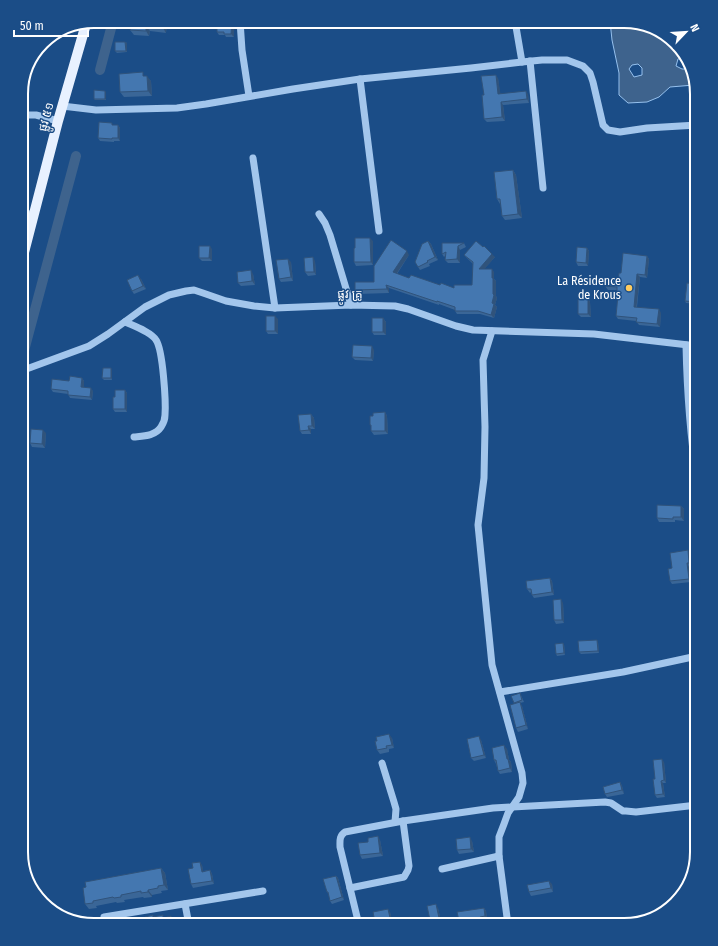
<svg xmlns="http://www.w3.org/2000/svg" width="718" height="946" viewBox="0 0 718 946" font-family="'Fira Sans Condensed','Noto Sans Khmer',sans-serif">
<rect width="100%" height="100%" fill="#1b4d87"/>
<path fill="#3e638d" stroke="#96c1ee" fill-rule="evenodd" d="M610 21H628L661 31 685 54 686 56 678 59 676 66 682 69H689L694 85 670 87 659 97 647 102 628 103 619 95V73L612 40ZM638 64 642 68V75L634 77 629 69 632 65Z"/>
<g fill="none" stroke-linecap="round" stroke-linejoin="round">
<g stroke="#3e638d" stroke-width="10">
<path d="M100 70 113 21"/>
<path d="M21 362 76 156"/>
</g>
<g stroke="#a3c6ec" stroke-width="7">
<path d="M240 21 242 50 249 96"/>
<path d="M515 21 522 62"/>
<path d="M530 61 543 188"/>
<path d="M360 79 379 231"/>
<path d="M62 106 96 110 177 108 206 104 293 89 360 79 471 68 522 62 542 60H567L583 66 590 73 593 82 603 125 608 130 620 132 647 128 697 125"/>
<path d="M21 115H36L58 121"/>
<path d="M253 158 275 308"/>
<path d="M21 212 33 215"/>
<path d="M319 214 325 223 330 235 351 305"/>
<path d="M125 322C134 326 151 332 156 340 163 350 166 402 165 415 165 419 163 424 161 427 155 436 144 436 134 437"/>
<path d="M492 331 483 360 485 427 484 478 478 525 492 665 522 773 523 783 519 797 508 813 504 824 499 837V856L508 925"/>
<path d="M686 345C687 391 690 435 697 480"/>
<path d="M21 371 89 346 108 334 145 307 169 295 186 291 194 290 203 293 226 301 254 306 275 308 351 305 395 306 408 309 456 326 473 330 594 334 697 346"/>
<path d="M500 692 623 672 697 656"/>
<path d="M382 763 394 802 396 809 395 822"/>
<path d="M442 869 499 856"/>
<path d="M350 888 404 877 408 870 409 866 403 821"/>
<path d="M185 904 189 925"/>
<path d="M104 917 263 891"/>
<path d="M359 925 340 847C340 841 339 836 345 832L403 821 493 808 605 802 611 803 623 811H626L636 812 697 805"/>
</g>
<path stroke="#e8f1ff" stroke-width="10" d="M21 264 58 121 86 24"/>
</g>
<g fill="#3a6697">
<path d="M167 21 166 33 150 31 149 36 134 35 130 30Z"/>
<path d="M188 21H198V27L189 26 188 25Z"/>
<path d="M234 24V37H226L225 35H219L217 32V28L216 26Z"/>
<path d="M125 42 127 43V52L117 53 115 51Z"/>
<path d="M145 76 151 81 152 96 124 97 120 92Z"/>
<path d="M498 78 500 94H528L529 103 503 105 505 121 487 122 484 119V95Z"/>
<path d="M106 92V100H95L94 99Z"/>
<path d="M114 125H118L120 128V141H114V142L100 141 98 138Z"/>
<path d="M513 170 516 175 522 218 505 220 502 216 501 203 500 204 497 199Z"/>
<path d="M373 241V265L356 266 354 262 355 248Z"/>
<path d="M428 241 431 244 438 260 429 264 430 266 420 270 418 267Z"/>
<path d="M464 243 466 247 460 250V263H448L445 260V256L444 257 442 254Z"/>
<path d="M587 248 589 251 588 266H578L576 262Z"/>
<path d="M212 249V261H202L199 258Z"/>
<path d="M409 255 397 274 409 278 454 288 472 285 473 264 464 255 495 257 484 269 494 272V279L496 281V296L497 298 495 305 497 307 494 318 480 314H457L455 311V310L439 304V305L389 288V293L358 294 355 290 374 282Z"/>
<path d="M647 256 649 259 647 278 640 277 637 307 661 313 660 327 639 325 636 321 618 319 616 316 618 297 617 295V290H608L605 286 618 280 621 273Z"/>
<path d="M315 261 316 275 308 276 305 272Z"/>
<path d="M291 262 293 281 281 282 279 279Z"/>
<path d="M253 274 255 285 241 286 238 283Z"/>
<path d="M141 279 146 289 134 294 132 291Z"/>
<path d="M687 283 697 304 686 303 685 301Z"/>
<path d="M588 298 590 302 591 317H581L578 314Z"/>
<path d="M383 318 386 322V335H374L372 332Z"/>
<path d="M278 319V334H268L266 331Z"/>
<path d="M374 350 373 361 355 360 352 357Z"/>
<path d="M112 370V380H104L102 378Z"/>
<path d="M82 378 84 381V387L93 391 92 400 70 398 68 394 53 392 51 389 69 381Z"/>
<path d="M125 390 127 393V412H115L113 409 115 397Z"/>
<path d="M385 412 387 416 388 434 374 435 371 431V426L370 425 373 416Z"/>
<path d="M311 414 314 418 315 429H311V434H302L300 431Z"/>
<path d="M46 433 45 448 32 447 30 443Z"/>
<path d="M681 506 684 509V521L675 520V522H659L657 518Z"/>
<path d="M690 554 692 566 689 567 691 582 672 584 670 581 672 568Z"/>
<path d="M550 578 552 581 554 595 534 598 532 595 531 592 530 593 527 589Z"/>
<path d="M563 603 564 623 556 624 554 620Z"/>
<path d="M598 642 599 653 581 654 579 652Z"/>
<path d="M564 644 565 655 557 656 556 654Z"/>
<path d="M520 693 524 702 520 703 522 706 528 729 518 732 516 728 515 704 514 703Z"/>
<path d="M392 738 394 748 389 749V752L380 754 377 750Z"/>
<path d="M481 740 486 758 474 761 471 758Z"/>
<path d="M507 749 509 760 511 762 512 772 500 774 498 771 496 764 494 760Z"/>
<path d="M664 762 666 783H663L665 797 657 798 655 795V779Z"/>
<path d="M620 782 622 786 624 794 607 797 605 794Z"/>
<path d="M380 840 383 856 362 859 360 855Z"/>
<path d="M472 841 474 852 459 854 457 850Z"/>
<path d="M202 865 203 871 210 870 212 874 214 884 193 888 191 884 193 868Z"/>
<path d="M161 868 165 873 168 890 161 891 162 893 152 895V897L144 898 143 897 124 900 125 902 117 903 116 902 96 906 97 908 89 909 85 904Z"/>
<path d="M336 876 338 878 344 900 332 904 330 901 329 895 327 892Z"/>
<path d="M552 884 553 892 531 896 529 892Z"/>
<path d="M438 908 441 921 432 923 430 920Z"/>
<path d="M484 908 486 911 487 919 482 920 483 925H460Z"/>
<path d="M390 912 392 921 410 917 413 921 377 925 375 922Z"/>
</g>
<g fill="#30537b">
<path d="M163 21H167L166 33 163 28Z"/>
<path d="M232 21 234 24V37L231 34Z"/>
<path d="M146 26 150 31 149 36 146 31Z"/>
<path d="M125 42 127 43V52L126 51Z"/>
<path d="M496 75 498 78 501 97 498 94Z"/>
<path d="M147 76 151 81 152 96 148 91Z"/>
<path d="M105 91 106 92V100L105 99Z"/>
<path d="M526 91 528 94 529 103 527 99Z"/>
<path d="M501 102 503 105 505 121 502 117Z"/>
<path d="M118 125 120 128V141L118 138Z"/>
<path d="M513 170 516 175 522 218 518 214Z"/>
<path d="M370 238 373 241V265L371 262Z"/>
<path d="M428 241 431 244 438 260 435 257Z"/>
<path d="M210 246 212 249V261L209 258Z"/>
<path d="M458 246 460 250V263L457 259Z"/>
<path d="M587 248 589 251 588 266 586 263Z"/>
<path d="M407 251 409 255 395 276 393 272Z"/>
<path d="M492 254 495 257 482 272 479 269Z"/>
<path d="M647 256 649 259 647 278 645 275Z"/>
<path d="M313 257 315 261 316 275 314 272Z"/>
<path d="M288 259 291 262 293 281 291 277Z"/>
<path d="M492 269 494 272V279L496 281V296L497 298 495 305 497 307 494 318 491 315 493 294 492 278Z"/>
<path d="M251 270 253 274 255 285 252 281Z"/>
<path d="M637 274 640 277 636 310 634 307Z"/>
<path d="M138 275 141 279 146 289 143 286Z"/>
<path d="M386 285 389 288V293L387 289Z"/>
<path d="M697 290V304L696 302Z"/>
<path d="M588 298 590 302 591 317 588 314Z"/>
<path d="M659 309 661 313 660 327 657 324Z"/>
<path d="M275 316 278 319V334L275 331Z"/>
<path d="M383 318 386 322V335L383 332Z"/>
<path d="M372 346 374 350 373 361 371 358Z"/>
<path d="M111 368 112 370V380L111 378Z"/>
<path d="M82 378 84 381V390L81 387Z"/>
<path d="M91 388 93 391 92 400 90 397Z"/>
<path d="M125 390 127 393V412L125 409Z"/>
<path d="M385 412 387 416 388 434 385 431Z"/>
<path d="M311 414 314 418 315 429 312 426Z"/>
<path d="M308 426 311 429V434L309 430Z"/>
<path d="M43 430 46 433 45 448 42 444Z"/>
<path d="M681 506 684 509V521L681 517Z"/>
<path d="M688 550 690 554 692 566 689 563Z"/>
<path d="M687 563 689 567 691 582 689 579Z"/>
<path d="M550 578 552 581 554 595 552 592Z"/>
<path d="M561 599 563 603 564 623 562 620Z"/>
<path d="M597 640 598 642 599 653 598 651Z"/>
<path d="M563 643 564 644 565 655 564 653Z"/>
<path d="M520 702 522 706 528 729 526 725Z"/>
<path d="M389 734 392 738 394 748 392 745Z"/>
<path d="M479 736 481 740 486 758 484 755Z"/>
<path d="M504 745 507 749 509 760 511 762 512 772 510 768 507 759Z"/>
<path d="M662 759 664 762 666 783 664 780Z"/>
<path d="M661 781 663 783 665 797 663 794Z"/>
<path d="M620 782 622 786 624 794 622 790Z"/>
<path d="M378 836 380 840 383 856 380 853Z"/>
<path d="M470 837 472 841 474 852 471 849Z"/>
<path d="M200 862 202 865 204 875 202 872Z"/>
<path d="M161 868 165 873 168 890 164 885Z"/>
<path d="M210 870 212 874 214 884 212 881Z"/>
<path d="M336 876 338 878 344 900 342 897Z"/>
<path d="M549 881 552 884 553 892 551 888Z"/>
<path d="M148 890 152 895V897L148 892Z"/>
<path d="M436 904 438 908 441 921 439 918Z"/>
<path d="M484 908 486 911 487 919 485 916Z"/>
<path d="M388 909 390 912 393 925 391 922Z"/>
<path d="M171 916 174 921 175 925H172Z"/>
<path d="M410 917 413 921 414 925H412Z"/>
<path d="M480 917 482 920 483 925H482Z"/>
</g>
<g fill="#4477b0" stroke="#30537b">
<path d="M131 21H163V28L146 26V31L130 30Z"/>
<rect x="188" y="21" width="9" height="4"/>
<path d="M216 21H232L231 34H224V32H217V26H216Z"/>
<path d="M115 42H125L126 51H115Z"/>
<path d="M143 72V76H147L148 91 120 92 119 74Z"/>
<path d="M496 75 498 94 526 91 527 99 501 102 502 117 484 119 482 95H484L481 76Z"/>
<path d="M94 90 105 91V99H94Z"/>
<path d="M99 122 112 123V125H118V138H112V139L98 138Z"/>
<path d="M513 170 518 214 502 216 500 199H497L494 172Z"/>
<path d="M355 238H370L371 262H354V248H355Z"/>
<path d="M391 240 407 251 393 272 409 278 411 275 440 285 441 283 454 288V285H472L473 262 464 255 476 241 483 247 484 246 492 254 479 269H492V278H493V294L494 295 492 303 494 304 491 315 478 311H455V307L437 301V302L386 285 387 289 355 290V282H374V266Z"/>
<path d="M428 241 435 257 427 261 428 262 418 267 415 262 422 244Z"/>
<path d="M442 243H464L458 246 457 259 445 260 446 252 442 254Z"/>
<path d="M199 246H210L209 258H199Z"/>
<path d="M577 247 587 248 586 263 576 262Z"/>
<path d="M623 253 647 256 645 275 637 274 634 307 659 309 657 324 636 322 637 318 616 316 618 295H617V287L605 286 606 279 618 280 619 273H621Z"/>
<path d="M313 257 314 272H305L304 258Z"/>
<path d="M288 259 291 277 279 279 276 260Z"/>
<path d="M251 270 252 281 238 283 237 272Z"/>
<path d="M138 275 143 286 132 291 127 280Z"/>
<path d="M687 283 697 284 696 302 685 301Z"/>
<path d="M588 298V314H578V299Z"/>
<rect x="266" y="316" width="9" height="15"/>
<rect x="372" y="318" width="11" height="14"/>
<path d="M353 345 372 346 371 358 352 357Z"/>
<path d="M103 368H111V378H102Z"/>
<path d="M70 376 82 378 81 387 91 388 90 397 68 395V391L51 389 52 379 69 381Z"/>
<path d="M115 390H125V409H113V397H115Z"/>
<path d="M385 412V431H371V425H370V416H373V413Z"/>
<path d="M311 414 312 426H308L309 430 300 431 298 415Z"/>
<path d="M31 429 43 430 42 444 30 443Z"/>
<path d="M657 505 681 506V517H673V519L657 518Z"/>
<path d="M688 550 689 563H687L689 579 670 581 668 569 672 568 670 553Z"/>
<path d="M550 578 552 592 532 595 531 589H527L526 581Z"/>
<path d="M561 599 562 620H554L553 600Z"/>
<path d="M597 640 598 651 579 652 578 641Z"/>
<path d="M563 643 564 653 556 654 555 644Z"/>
<path d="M520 693 522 700 514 703 511 696Z"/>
<path d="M520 702 526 725 516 728 510 705Z"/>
<path d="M389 734 392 745 386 746 387 748 377 750 375 741H377L376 737Z"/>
<path d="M479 736 484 755 471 758 467 739Z"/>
<path d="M504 745 507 759H508L510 768 498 771 496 760H494L492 748Z"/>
<path d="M662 759 664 780 661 781 663 794 655 795 653 779H655L653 760Z"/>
<path d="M620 782 622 790 605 794 603 787Z"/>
<path d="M378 836 380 853 360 855 358 843 368 842V838Z"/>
<path d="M470 837 471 849 457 850 456 839Z"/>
<path d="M200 862 202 872 210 870 212 881 191 884 188 869 193 868 192 863Z"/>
<path d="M161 868 164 885 158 886V888L148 890V892L141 893V891L121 895V897L114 898 113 897 93 901V903L85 904 83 888 86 887 85 882Z"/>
<path d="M336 876 342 897 330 901 328 892H327L323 879Z"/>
<path d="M549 881 551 888 529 892 527 885Z"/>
<path d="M436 904 439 918 430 920 427 906Z"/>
<path d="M484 908 485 916 480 917 482 925H460L457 912Z"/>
<path d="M388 909 391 922 410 917 412 925H383L382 921 375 922 373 912Z"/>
<path d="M153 915V917L163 915V918L171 916 172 925H105L116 923V922L125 920V922L145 919V917Z"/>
</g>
<circle fill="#fdcb60" stroke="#1b4d87" stroke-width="1.5" cx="629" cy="288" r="4"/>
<g text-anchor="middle" stroke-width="3" stroke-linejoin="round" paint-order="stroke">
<g font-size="12" fill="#fff" stroke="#1b4d87">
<text transform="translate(46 117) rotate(-75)" y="4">ផ្លូវ ៥១</text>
<text x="350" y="298">ផ្លូវ គ្រូ</text>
</g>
<g font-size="12" fill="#fff" stroke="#1b4d87" text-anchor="end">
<text x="621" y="285">La Résidence<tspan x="621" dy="14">de Krous</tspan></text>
</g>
</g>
<path d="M0 0H718V946H0ZM94 28H624A66 66 0 0 1 690 94V852A66 66 0 0 1 624 918H94A66 66 0 0 1 28 852V94A66 66 0 0 1 94 28Z" fill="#1b4d87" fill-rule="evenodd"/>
<path fill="none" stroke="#fff" stroke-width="2" d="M94 28H624A66 66 0 0 1 690 94V852A66 66 0 0 1 624 918H94A66 66 0 0 1 28 852V94A66 66 0 0 1 94 28Z"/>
<g transform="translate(686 32) rotate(65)" stroke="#1b4d87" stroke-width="3" paint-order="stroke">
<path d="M0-3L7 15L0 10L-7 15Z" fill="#ffffff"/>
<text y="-6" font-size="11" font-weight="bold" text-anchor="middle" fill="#ffffff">N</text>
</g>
<path d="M14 30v6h74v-6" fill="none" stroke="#ffffff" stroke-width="2"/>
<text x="20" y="30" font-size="12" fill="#ffffff" stroke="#1b4d87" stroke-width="3" paint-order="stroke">50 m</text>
</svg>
